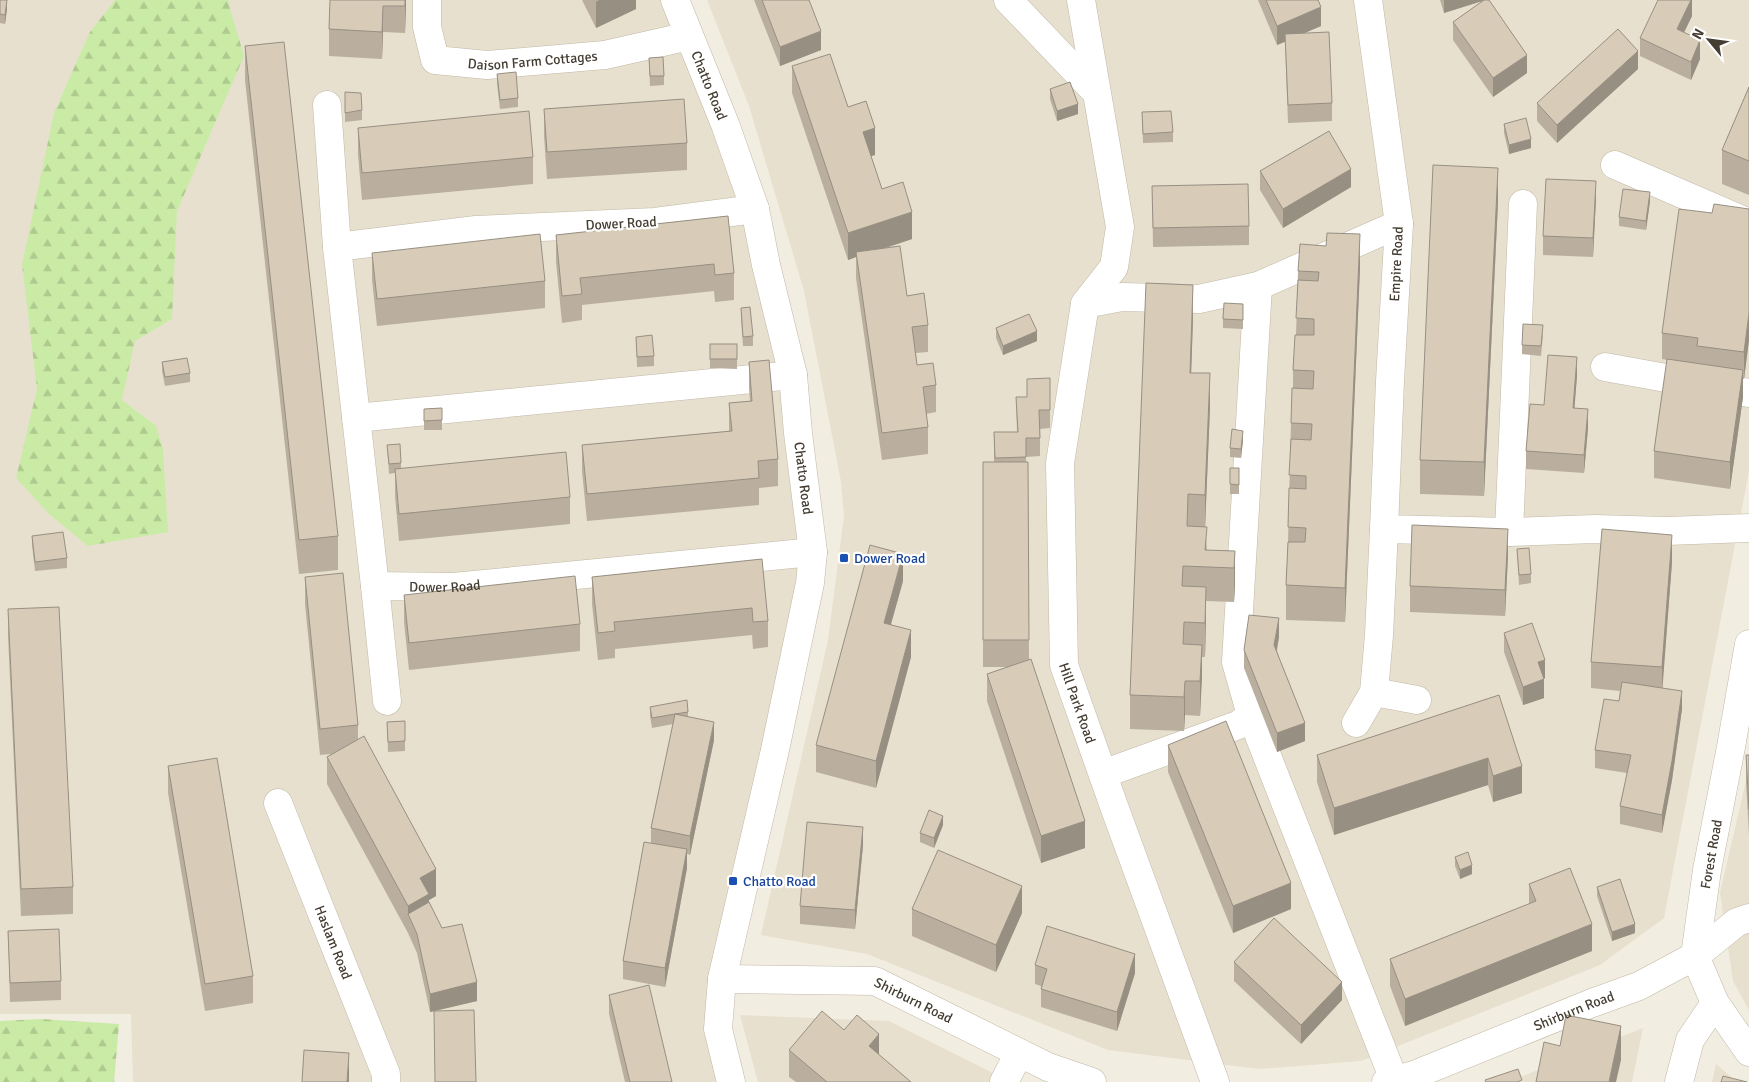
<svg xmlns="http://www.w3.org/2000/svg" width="1749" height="1082" viewBox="0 0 1749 1082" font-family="Signika,sans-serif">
<defs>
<pattern id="forest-firs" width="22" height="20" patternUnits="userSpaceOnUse" patternTransform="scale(1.25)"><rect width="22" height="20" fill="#caeba6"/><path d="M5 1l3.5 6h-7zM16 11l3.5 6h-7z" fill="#afca8f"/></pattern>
</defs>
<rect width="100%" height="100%" fill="#f2ede1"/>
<g fill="#e7e0cf">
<path d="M0 0H675L755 209 813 552 722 979 731 1082H133L131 1014H0Z"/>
<path d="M707 0H1749V471L1664 918 1600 965 1361 1061 1259 1069 1108 1050 867 954 761 935 828 640 844 516 841 482 804 291 749 106Z"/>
<path d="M1749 768V1010L1733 981 1720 893Z"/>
<path d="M740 1015 889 1021 1011 1082H758Z"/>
<path d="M1643 1028 1632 1082H1506L1518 1078Z"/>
<path d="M1716 1064 1737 1082H1712Z"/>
</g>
<g fill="url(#forest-firs)">
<path d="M115 0H229L228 2 244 56 177 211 172 319 135 341 122 400 156 426 163 449 168 532 88 546 50 515 16 478 37 389 22 265 54 113 90 32Z"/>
<path d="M41 1019 119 1024 114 1082H0V1021Z"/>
</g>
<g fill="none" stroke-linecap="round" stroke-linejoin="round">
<defs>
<g id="minor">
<path id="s1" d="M427 0V27L435 60 487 65 605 55 689 36"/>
<path id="s2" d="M675 0 725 124 755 209 766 265 793 375 798 433 813 552 810 583 775 750 722 979 718 1029 731 1082"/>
<path d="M1008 0 1096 92"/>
<path id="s3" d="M1081 0 1120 227 1114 267 1085 304 1060 463 1064 665 1115 809 1215 1082"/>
<path d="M1368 0 1399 224 1390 381 1384 529 1509 532 1595 529 1667 531 1749 528"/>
<path d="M327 105 337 247"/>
<path d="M1615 165 1749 223"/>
<path id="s4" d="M755 209 655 222 476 230 337 247 375 586 453 587 813 552"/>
<path d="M1085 304 1122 297 1199 299 1258 286 1399 224"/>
<path d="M1605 367 1749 393"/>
<path d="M356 418 793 375"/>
<path d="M1509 532 1523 204"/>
<path d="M375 586 387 701"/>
<path d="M1749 644 1731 747 1707 870 1695 956 1715 1003 1749 1052"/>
<path d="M1374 692 1417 700"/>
<path d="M1251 715 1394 1080"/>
<path d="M1356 723 1374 692 1379 635 1384 529"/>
<path d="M1103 774 1238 725 1251 715 1236 662 1258 286"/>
<path id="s5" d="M278 803 386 1074V1082"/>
<path id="s6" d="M722 979 875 981 1048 1067 1092 1082"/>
<path d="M1004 1082 1019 1053"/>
<path id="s7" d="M1386 1082 1414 1075 1592 1003 1639 986 1695 956 1737 922 1749 918"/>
<path d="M1679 1082 1690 1040 1715 1003"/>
</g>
</defs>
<use href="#minor" stroke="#c1b8a6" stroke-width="29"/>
<use href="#minor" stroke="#fff" stroke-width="28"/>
</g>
<g fill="#baaf9f">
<path d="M0 0 7 9 5 24 0 23Z"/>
<path d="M330 0H406L405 33 383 32 382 59 329 56V29Z"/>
<path d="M582 0H636V9L596 28Z"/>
<path d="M754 0H809L821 50 780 66Z"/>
<path d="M1258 0H1318L1321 26 1304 33 1332 103V121L1288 123 1285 42 1277 45Z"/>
<path d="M1440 0H1489L1527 73 1493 97 1453 40V22L1483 1 1444 13Z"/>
<path d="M1692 0V16L1684 32 1700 59 1691 80 1640 56V38Z"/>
<path d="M245 46 338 536V570L299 574 245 80Z"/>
<path d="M649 58 664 76V85L650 86Z"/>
<path d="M792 66 848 107 875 155 871 156 882 189 912 239 886 248 907 296 928 325V352L916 353 917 365 936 385V412L926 414 928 427V454L882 460 856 278V257L848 260 792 93Z"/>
<path d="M1638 69 1557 143 1537 121V103Z"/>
<path d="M497 74 518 98V107L500 109 497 84Z"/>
<path d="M1749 87V195L1722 184V150Z"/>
<path d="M1050 89 1078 114 1057 121 1050 99Z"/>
<path d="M345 92 362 110V120L345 122Z"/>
<path d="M544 109 687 143V170L547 179 544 136Z"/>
<path d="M1142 112 1173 132V142L1143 143Z"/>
<path d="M1504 124 1531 148 1509 154 1504 133Z"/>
<path d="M358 128 533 157V184L362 200 358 155Z"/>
<path d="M1260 171 1351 187 1283 228 1260 190Z"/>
<path d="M1152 186 1249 226V245L1153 247Z"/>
<path d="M1596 199 1593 257 1543 255V236Z"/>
<path d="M1650 201 1646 230 1619 226V217Z"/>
<path d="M1498 202 1484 496 1420 494V460Z"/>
<path d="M1749 209V340L1744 379H1743V397L1730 489 1654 478V451L1667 360 1662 359V333L1712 213Z"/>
<path d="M728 216 734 273V300L715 302 714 291 582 305V320L562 323 556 262V235Z"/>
<path d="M372 253 545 281V308L377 326 372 280Z"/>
<path d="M1360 268 1345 622 1286 620V585L1288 542 1291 423 1293 388V370L1296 335 1298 271Z"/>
<path d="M1243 304V329L1223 328V319Z"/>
<path d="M741 308 753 336V346H743L741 317Z"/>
<path d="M1193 319 1191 373 1210 407 1205 527 1207 550 1235 551V585L1234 602 1206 601 1205 657H1202L1200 716 1185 715 1184 731 1130 729V695Z"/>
<path d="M996 328 1037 341 1003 355 996 338Z"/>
<path d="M1543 335 1541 356 1522 354V345Z"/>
<path d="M636 337 654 356V366L637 367Z"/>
<path d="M710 344H737V369L710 368Z"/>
<path d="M162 362 190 373V382L165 386 162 371Z"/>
<path d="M749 362 778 459V486L759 488V505L587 521 582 471V445L729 431V403L750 401 749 389Z"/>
<path d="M1577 376 1574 408 1588 428 1584 473 1526 469V451L1544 405Z"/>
<path d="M1050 378V428L1040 429V456L1026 457V462H1028L1029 660 1085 848 1041 863 987 701V674L1008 667H983V462H994V432H1017L1016 397H1027Z"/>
<path d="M442 408V430H424V409Z"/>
<path d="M1243 440 1241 458 1230 457V448Z"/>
<path d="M387 445 401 463V469L570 497V524L399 541 395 496V473L389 474Z"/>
<rect x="1230" y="468" width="9" height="26"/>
<path d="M32 536 67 558V568L35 571 32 545Z"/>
<path d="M1517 549 1531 574V583L1519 585Z"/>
<path d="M1508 556 1505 616 1410 612V586Z"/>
<path d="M762 559 768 621V647L753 649 752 635 615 649V658L598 660 592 604V577Z"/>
<path d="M1672 562 1662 688 1682 709 1672 780 1662 833 1620 824V806L1627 773 1595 768V750L1619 701 1620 691 1591 688V662Z"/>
<path d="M305 577 358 725V740L436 896 429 900V902L477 1001 430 1012 417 953 408 933 327 784V757L331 754 320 755 305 604Z"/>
<path d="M903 581 891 624 911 657 876 788 816 772V745Z"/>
<path d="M404 595 580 624V651L409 670 404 622Z"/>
<path d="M8 609 73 887V914L21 916 8 636Z"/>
<path d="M1504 633 1545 678 1544 679V698L1523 705 1504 652Z"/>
<path d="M1279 637 1277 651 1305 741 1277 752 1244 668V650Z"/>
<path d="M1499 695 1522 793 1493 802 1488 785 1334 835 1317 782V755Z"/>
<path d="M650 707 688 712V716L714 740 690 855 687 854V868L665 987 623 979V961L651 843V828L673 724 652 728 650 716Z"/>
<path d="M405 721V751L388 752 387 722Z"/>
<path d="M1168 745 1291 909 1233 933 1168 772Z"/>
<path d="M1746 755H1749V836L1746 782Z"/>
<path d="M168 766 253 976V1003L205 1011 168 793Z"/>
<path d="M943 825 934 848 920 842V833Z"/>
<path d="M863 845 855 929 800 924V906Z"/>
<path d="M1455 857 1472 874 1460 879 1455 866Z"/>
<path d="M1529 884 1592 951 1405 1026 1390 986V959L1529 904Z"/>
<path d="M1597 887 1635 933 1612 941 1597 896Z"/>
<path d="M912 909 1022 913 996 972 912 936Z"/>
<path d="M8 931 61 981V1000L10 1002Z"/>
<path d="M1234 962 1342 1000 1301 1044 1234 981Z"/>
<path d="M1035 965 1135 973 1117 1031 1041 1007V986L1035 984Z"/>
<path d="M609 995 672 1082H625L609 1014Z"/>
<path d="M844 1030 879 1055 911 1082H796L789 1077V1050Z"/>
</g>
<g fill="#978f82">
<path d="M7 0V9L5 24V15Z"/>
<path d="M405 0H406V7L405 33Z"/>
<path d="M599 0H636V9L596 28V2Z"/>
<path d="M1444 0H1485L1444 13Z"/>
<path d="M1691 0H1692V16L1677 47V29Z"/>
<path d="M383 6V32L382 59V32Z"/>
<path d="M1321 7V26L1277 45V26Z"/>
<path d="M821 31V50L780 66V47Z"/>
<path d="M1700 40V59L1691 80V62Z"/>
<path d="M1638 51V69L1557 143V125Z"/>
<path d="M1527 55V73L1493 97V78Z"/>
<path d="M1078 104V114L1057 121V111Z"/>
<path d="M875 128V155L863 158V132Z"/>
<path d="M1531 139V148L1509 154V145Z"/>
<path d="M1498 168V202L1484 496V462Z"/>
<path d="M1351 169V187L1283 228V209Z"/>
<path d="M1596 181V199L1593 257V238Z"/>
<path d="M1650 192V201L1646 230V221Z"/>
<path d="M912 212V239L857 257 856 252V257L848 260V233Z"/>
<path d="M1360 234V268L1345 622V588Z"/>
<path d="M1193 285V319L1190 407V373Z"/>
<path d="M1749 313V340L1744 379V352Z"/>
<path d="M1037 331V341L1003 355V346Z"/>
<path d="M1577 357V376L1573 427V408Z"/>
<path d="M1743 370V397L1730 489V462Z"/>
<path d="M1210 373V407L1205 529V495Z"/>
<path d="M1588 409V428L1584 473V455Z"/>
<path d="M1243 431V440L1241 458V449Z"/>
<path d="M1508 529V556L1505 616V590Z"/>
<path d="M1672 535V562L1662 694V667Z"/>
<path d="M1235 551V585L1234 602V568Z"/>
<path d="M903 554V581L884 649V623Z"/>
<path d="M1206 587V621L1205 657V623Z"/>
<path d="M1279 618V637L1274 663V645Z"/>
<path d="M911 630V657L876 788V761Z"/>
<path d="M1202 645V679L1200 716V681Z"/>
<path d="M1545 660V678L1538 681V662Z"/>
<path d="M1544 679V698L1523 705V687Z"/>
<path d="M1185 681V715L1184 731V697Z"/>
<path d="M1682 691V709L1672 780 1662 833V815Z"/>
<path d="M714 722V740L690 855V836Z"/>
<path d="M1305 723V741L1277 752V733Z"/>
<path d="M1488 758V785L1334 835V808Z"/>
<path d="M1522 766V793L1493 802V776Z"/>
<path d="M943 816V825L934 848V838Z"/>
<path d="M1085 821V848L1041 863V836Z"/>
<path d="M863 827V845L855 929V910Z"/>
<path d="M687 849V868L665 987V968Z"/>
<path d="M1472 865V874L1460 879V870Z"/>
<path d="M436 869V896L429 900V921L408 914V906L420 878Z"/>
<path d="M1291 883V909L1233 933V906Z"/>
<path d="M1022 886V913L996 972V945Z"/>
<path d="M1592 924V951L1405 1026V999Z"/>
<path d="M1635 924V933L1612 941V932Z"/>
<path d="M1135 954V973L1117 1031V1012Z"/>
<path d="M477 982V1001L430 1012V994Z"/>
<path d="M1342 982V1000L1301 1044V1025Z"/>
<path d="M1621 1026V1060L1616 1082H1609Z"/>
<path d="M879 1034V1061L869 1046Z"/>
<path d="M349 1053V1082H347Z"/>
</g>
<g fill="#d8ccb9" stroke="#978f82">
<path d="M0 0H7L5 15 0 14Z"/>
<path d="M330 0H405V6H383L382 32 329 29Z"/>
<path d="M762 0H809L821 31 780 47Z"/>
<path d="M1266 0H1318L1321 7 1277 26Z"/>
<path d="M1484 0H1489L1527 55 1493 78 1453 22Z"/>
<path d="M1658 0H1691L1677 29 1700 40 1691 62 1640 38Z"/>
<path d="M1618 29 1638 51 1557 125 1537 103Z"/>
<path d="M1329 32 1332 103 1288 105 1285 34Z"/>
<path d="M284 42 338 536 299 540 245 46Z"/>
<path d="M830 54 848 107 866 101 875 128 863 132 882 189 903 182 912 212 848 233 792 66Z"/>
<path d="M663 57 664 76H650L649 58Z"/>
<path d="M516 72 518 98 500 100 497 74Z"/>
<path d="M1070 82 1078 104 1057 111 1050 89Z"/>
<path d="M1749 87V161L1722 150Z"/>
<path d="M345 92 361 93 362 110 345 113Z"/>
<path d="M684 99 687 143 547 152 544 109Z"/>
<path d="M529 111 533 157 362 173 358 128Z"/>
<path d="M1171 111 1173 132 1143 134 1142 112Z"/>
<path d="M1526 118 1531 139 1509 145 1504 124Z"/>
<path d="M1329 131 1351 169 1283 209 1260 171Z"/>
<path d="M1433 165 1498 168 1484 462 1420 460Z"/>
<path d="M1546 179 1596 181 1593 238 1543 236Z"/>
<path d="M1248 184 1249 226 1153 228 1152 186Z"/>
<path d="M1623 189 1650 192 1646 221 1619 217Z"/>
<path d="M1714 204 1749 209V313L1744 352 1697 346 1698 338 1662 333 1679 209 1712 213Z"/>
<path d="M728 216 734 273 715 275 714 264 580 278 582 294 562 296 556 235Z"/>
<path d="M1327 233 1360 234 1345 588 1286 585 1288 542H1305L1306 528 1288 527 1289 488 1306 489V476L1289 475 1291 439 1311 440 1312 424 1291 423 1292 388 1313 389 1314 371 1293 370 1295 335H1314V319L1296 318 1298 280 1318 281 1319 272 1298 271 1300 244 1326 246Z"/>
<path d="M540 234 545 281 377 299 372 253Z"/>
<path d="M900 246 907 296 924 293 928 325 912 327 917 365 933 363 936 385 923 387 928 427 882 433 856 252Z"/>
<path d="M1146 283 1193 285 1190 373H1210L1205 495 1188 494 1187 526 1207 527 1205 550 1235 551 1234 568 1183 566 1182 586 1206 587 1205 623 1184 622 1183 644 1202 645 1200 681H1185L1184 697 1130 695Z"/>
<path d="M1224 303 1243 304V320L1223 319Z"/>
<path d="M750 307 753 336 743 337 741 308Z"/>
<path d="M1029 314 1037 331 1003 346 996 328Z"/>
<path d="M1523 324 1543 325 1541 346 1522 345Z"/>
<path d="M652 335 654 356 637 357 636 337Z"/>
<rect x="710" y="344" width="27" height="15"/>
<path d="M1548 355 1577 357 1573 408 1588 409 1584 455 1526 451 1530 404 1544 405Z"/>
<path d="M187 358 190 373 165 377 162 362Z"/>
<path d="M1667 359 1743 370 1730 462 1654 451Z"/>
<path d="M769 360 778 459 758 461 759 478 587 494 582 445 732 431 729 403 752 401 749 362Z"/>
<path d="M1050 378V410H1039L1040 438H1026V457L995 458 994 432H1018L1016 397H1027V379Z"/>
<path d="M442 408V420L424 421V409Z"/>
<path d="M1232 429 1243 431 1241 449 1230 448Z"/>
<path d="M400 444 401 463 389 464 387 445Z"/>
<path d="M566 452 570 497 399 514 395 469Z"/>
<path d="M983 462H1028L1029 640H983Z"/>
<path d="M1230 468H1239V485L1230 484Z"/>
<path d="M1412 525 1508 529 1505 590 1410 586Z"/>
<path d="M1602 529 1672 535 1662 667 1591 662Z"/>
<path d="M63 532 67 558 35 562 32 536Z"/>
<path d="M870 545 903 554 884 623 911 630 876 761 816 745Z"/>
<path d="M1529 548 1531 574 1519 575 1517 549Z"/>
<path d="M762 559 768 621 753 622 752 608 614 622 615 631 598 633 592 577Z"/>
<path d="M343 573 358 725 320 729 305 577Z"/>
<path d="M575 576 580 624 409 643 404 595Z"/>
<path d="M59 607 73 887 21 889 8 609Z"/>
<path d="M1249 615 1279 618 1274 645 1305 723 1277 733 1244 650Z"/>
<path d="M1532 623 1545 660 1538 662 1544 679 1523 687 1504 633Z"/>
<path d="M1031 659 1085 821 1041 836 987 674Z"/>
<path d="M1622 682 1682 691 1672 761 1662 815 1620 806 1631 755 1595 750 1604 699 1619 701Z"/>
<path d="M1499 695 1522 766 1493 776 1488 758 1334 808 1317 755Z"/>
<path d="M687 700 688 712 675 714 652 718 650 707Z"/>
<path d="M675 714 714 722 690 836 651 828Z"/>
<path d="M405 721V741L388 742 387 722Z"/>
<path d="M1226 721 1291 883 1233 906 1168 745Z"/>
<path d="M364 736 436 869 420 878 429 894 408 906 327 757Z"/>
<path d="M1746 755H1749V809Z"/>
<path d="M217 758 253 976 205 984 168 766Z"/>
<path d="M929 810 943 816 934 838 920 833Z"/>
<path d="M807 822 863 827 855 910 800 906Z"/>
<path d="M644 842 687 849 665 968 623 961Z"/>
<path d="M938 850 1022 886 996 945 912 909Z"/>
<path d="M1468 852 1472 865 1460 870 1455 857Z"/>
<path d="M1570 868 1592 924 1405 999 1390 959 1536 901 1529 884Z"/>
<path d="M1620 879 1635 924 1612 932 1597 887Z"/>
<path d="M429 902 442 928 462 924 477 982 430 994 417 934 408 914Z"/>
<path d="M1274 918 1342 982 1301 1025 1234 962Z"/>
<path d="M1047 926 1135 954 1117 1012 1041 989 1047 969 1035 965Z"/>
<path d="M59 929 61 981 10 983 8 931Z"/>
<path d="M649 985 672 1082H630L609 995Z"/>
<path d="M474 1010 476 1082H435L434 1011Z"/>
<path d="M822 1011 844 1030 857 1015 879 1034 869 1046 911 1082H827L789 1050Z"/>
<path d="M1566 1015 1621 1026 1609 1082H1536L1544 1042 1560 1046Z"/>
<path d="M304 1050 349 1053 347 1082H302Z"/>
<path d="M1518 1069 1522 1080 1517 1082H1486L1485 1080Z"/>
<path d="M1723 1076 1747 1082H1721Z"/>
</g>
<g fill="#1a4fb4" stroke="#fff" stroke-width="2">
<rect x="839" y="553" width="10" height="10" rx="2.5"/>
<rect x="728" y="876" width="10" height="10" rx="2.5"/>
</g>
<g text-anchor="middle" stroke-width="4.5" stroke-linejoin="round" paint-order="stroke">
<g font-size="14" fill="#443d32" stroke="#fff">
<text dy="5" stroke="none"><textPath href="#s1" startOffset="159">Daison Farm Cottages</textPath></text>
<text dy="5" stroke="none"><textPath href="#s2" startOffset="92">Chatto Road</textPath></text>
<text transform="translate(621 223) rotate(-3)" y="5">Dower Road</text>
<text transform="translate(1396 264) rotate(-87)" y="5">Empire Road</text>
<text dy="5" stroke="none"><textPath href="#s2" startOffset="498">Chatto Road</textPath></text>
<text dy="5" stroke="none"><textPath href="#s4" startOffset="831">Dower Road</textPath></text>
<text dy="5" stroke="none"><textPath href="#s3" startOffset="721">Hill Park Road</textPath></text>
<text transform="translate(1711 854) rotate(-80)" y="5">Forest Road</text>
<text dy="5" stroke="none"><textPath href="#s5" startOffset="150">Haslam Road</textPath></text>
<text dy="5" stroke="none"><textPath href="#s6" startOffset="196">Shirburn Road</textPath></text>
<text dy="5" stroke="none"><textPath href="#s7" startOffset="201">Shirburn Road</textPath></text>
</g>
<g font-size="14" fill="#164399" stroke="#fff" text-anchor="start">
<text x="854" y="563">Dower Road</text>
<text x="743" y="886">Chatto Road</text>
</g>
</g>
<g transform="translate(1709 40) rotate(299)" stroke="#ffffff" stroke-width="4" paint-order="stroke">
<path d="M0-4L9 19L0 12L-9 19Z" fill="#443d32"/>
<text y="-8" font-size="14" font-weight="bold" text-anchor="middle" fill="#443d32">N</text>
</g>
</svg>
